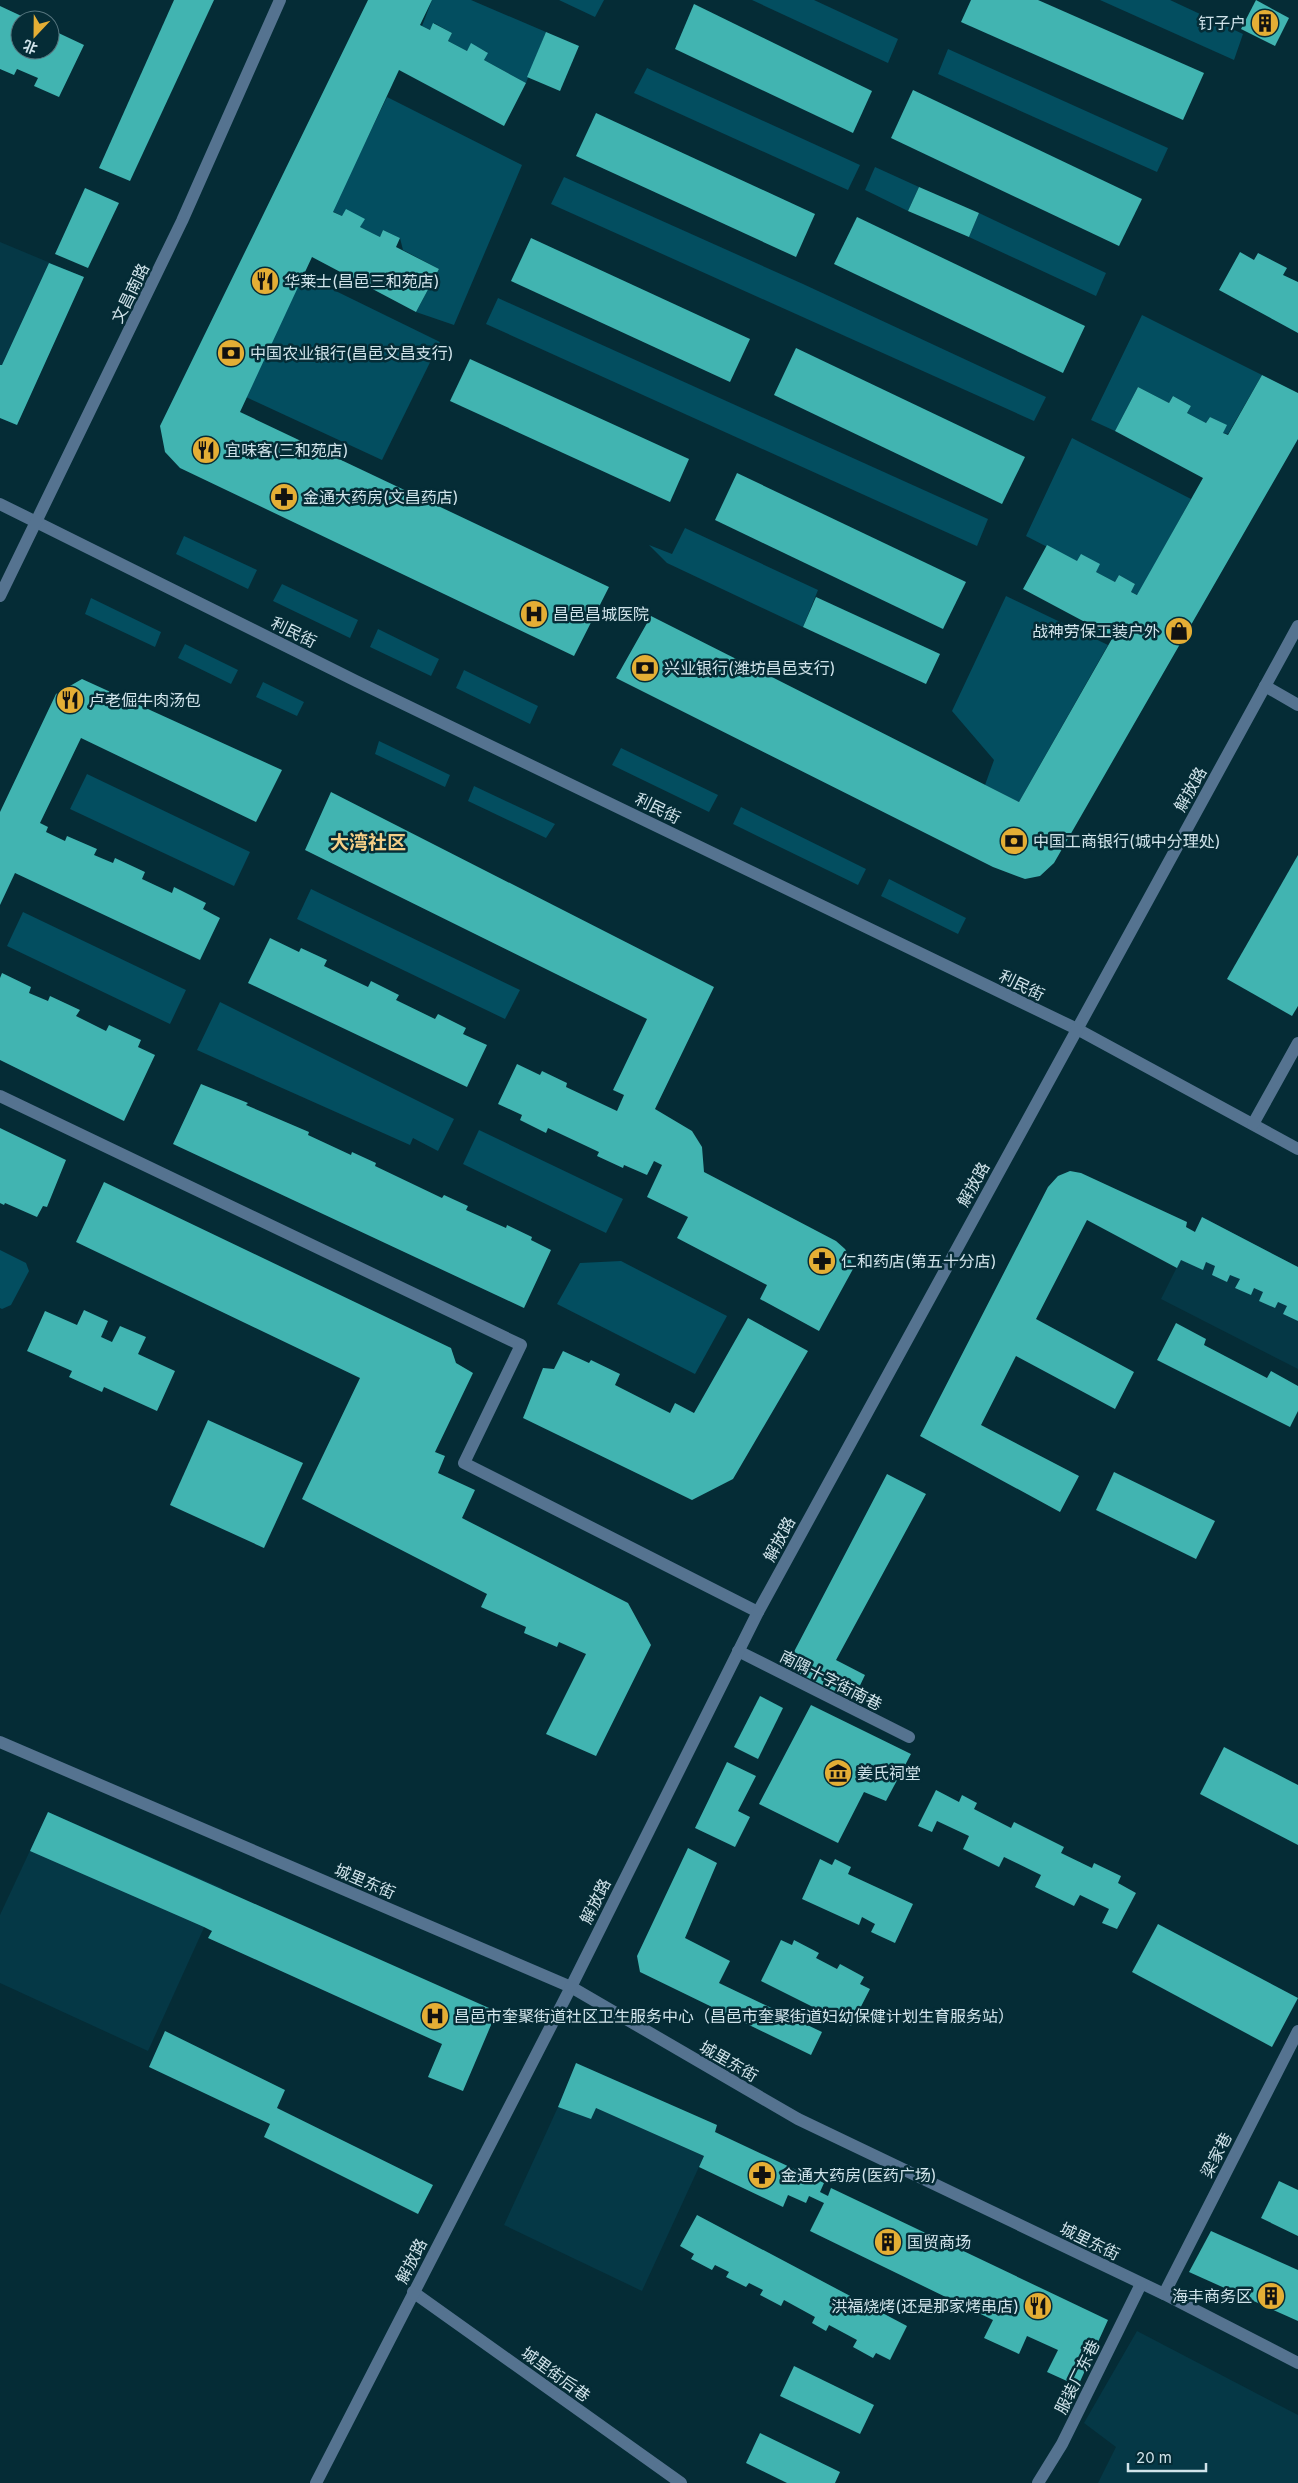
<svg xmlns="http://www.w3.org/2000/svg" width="1298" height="2483" viewBox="0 0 1298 2483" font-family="Inter,'Noto Sans SC',sans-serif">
<rect width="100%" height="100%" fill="#052c36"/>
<g fill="#053846">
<path d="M0 242 84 277 17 425 0 418Z"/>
<path d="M1202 1217 1298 1267V1369L1161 1299Z"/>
<path d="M48 1812 222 1888 148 2051 0 1983V1915Z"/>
<path d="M558 2107 596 2108 704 2156 642 2291 504 2225Z"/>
<path d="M1137 2331 1298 2415V2483H1098L1116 2447 1084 2423Z"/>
</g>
<g fill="#034e60">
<path d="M432 0H471L546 32 526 83 484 60 487 52 471 44 467 51 448 41 452 33 434 23 430 30 422 26Z"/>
<path d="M559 0H604L595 17Z"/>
<path d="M752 0H814L898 39 888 63Z"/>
<path d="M1100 0H1170L1243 34 1234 60Z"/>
<path d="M948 49 1168 148 1157 172 938 74Z"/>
<path d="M647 68 860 165 848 190 634 93Z"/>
<path d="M387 97 522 165 454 325 416 312 439 269 403 250 400 238 383 230 380 237 360 227 364 219 342 216 332 211Z"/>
<path d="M875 167 919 187 908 211 865 190Z"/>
<path d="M564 177 803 284 1046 397 1034 421 551 204Z"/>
<path d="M979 213 1106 273 1096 296 969 237Z"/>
<path d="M303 275 440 342 382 460 246 397Z"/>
<path d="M498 298 988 519 977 546 486 324Z"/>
<path d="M1142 315 1262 375 1228 434 1223 433 1226 425 1210 417 1206 423 1187 413 1191 406 1173 396 1169 403 1138 387 1115 431 1091 420Z"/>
<path d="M1072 438 1191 499 1138 595 1131 592 1135 584 1119 575 1115 582 1026 536Z"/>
<path d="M685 528 818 590 803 627 667 563 649 545 672 554Z"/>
<path d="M184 536 257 570 248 589 176 554Z"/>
<path d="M282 584 358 620 350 638 273 601Z"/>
<path d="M1006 596 1108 645 1019 802 985 785 994 760 952 711Z"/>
<path d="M91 598 161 632 155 647 85 614Z"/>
<path d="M378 629 439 659 431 676 370 647Z"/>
<path d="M185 644 238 670 231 684 178 658Z"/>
<path d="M464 670 538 706 530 724 456 688Z"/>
<path d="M263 682 304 702 297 716 256 697Z"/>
<path d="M379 741 450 775 445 787 375 754Z"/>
<path d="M621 748 718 795 709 812 612 765Z"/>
<path d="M87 774 250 852 234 886 70 809Z"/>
<path d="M474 786 555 824 546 838 468 801Z"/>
<path d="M741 807 866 869 858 885 733 824Z"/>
<path d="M889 879 966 918 958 934 881 896Z"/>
<path d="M311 889 520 990 505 1019 297 919Z"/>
<path d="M23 912 186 990 170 1024 7 946Z"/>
<path d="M220 1002 454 1119 438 1151 413 1138 410 1145 197 1050Z"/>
<path d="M479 1130 623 1199 606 1233 463 1164Z"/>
<path d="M0 1250 26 1263 29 1271 11 1305 2 1309 0 1308Z"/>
<path d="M621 1261 727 1316 695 1374 557 1304 580 1263Z"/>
</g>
<g fill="#41b4b1">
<path d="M174 0H214L130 181 99 168Z"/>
<path d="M368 0H432L420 25 430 30 433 23 452 33 448 41 467 51 471 43 488 53 484 60 526 83 504 126 399 70 333 212 342 216 346 209 365 219 360 227 380 237 383 230 400 238 396 247 439 269 416 312 312 257 240 412 609 587 574 656 180 468 165 452 160 426Z"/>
<path d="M971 0H1038L1204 73 1183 120 961 22Z"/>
<path d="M1256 0 1289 18 1275 46 1241 29Z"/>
<path d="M694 4 872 91 853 133 675 49Z"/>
<path d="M0 6 30 20H20V50H50V29L84 45 59 97 34 86 38 78 17 69 14 75 0 69Z"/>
<path d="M546 32 579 46 560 91 527 77Z"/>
<path d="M913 90 1142 199 1119 246 891 138Z"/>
<path d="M596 113 815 214 796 257 576 156Z"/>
<path d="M919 187 979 213 969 237 908 211Z"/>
<path d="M85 188 119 203 88 268 55 254Z"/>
<path d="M857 217 1085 326 1063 373 834 264Z"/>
<path d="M531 238 750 339 730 382 511 281Z"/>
<path d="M1240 252 1254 260 1258 253 1287 268 1283 275 1298 282V333L1219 290Z"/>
<path d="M49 263 84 277 17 425 0 418V365H2Z"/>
<path d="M796 348 1025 457 1002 504 774 395Z"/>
<path d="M470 359 689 459 670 502 450 401Z"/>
<path d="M1262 375 1298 393V439L1054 863 1040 876 1025 879 993 867 616 678 651 616 1019 802 1113 637 1023 589 1047 545 1077 561 1081 554 1100 564 1096 572 1115 582 1119 575 1135 584 1131 592 1137 595 1203 478 1115 431 1138 387 1169 403 1173 396 1191 406 1187 413 1206 423 1210 417 1227 425 1223 433 1228 435Z"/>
<path d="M737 473 966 582 943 629 715 520Z"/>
<path d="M816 597 940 654 926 684 803 627Z"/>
<path d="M82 679 282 770 256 822 81 738 40 823 48 827 46 832 65 841 67 836 97 849 94 855 113 863 115 858 145 872 142 879 172 893 174 887 206 903 203 909 220 918 200 960 15 873 0 905V812L56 694Z"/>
<path d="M331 792 714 987 655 1109 692 1131 702 1147 704 1172 836 1241 845 1249 850 1257 853 1269 819 1331 760 1299 767 1285 677 1238 688 1217 647 1197 662 1165 654 1161 647 1175 624 1165 623 1168 597 1156 599 1152 548 1128 546 1133 520 1120 522 1115 498 1104 517 1064 540 1075 542 1071 567 1083 566 1087 617 1111 624 1095 613 1090 647 1019 305 850Z"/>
<path d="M1298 855V1006L1292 1016 1227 979Z"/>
<path d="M270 938 299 952 301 948 327 960 324 966 368 987 371 981 399 995 396 1000 435 1019 438 1014 466 1028 463 1034 487 1045 467 1087 248 983Z"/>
<path d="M2 973 31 987 29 993 48 1001 50 996 80 1010 76 1016 106 1031 109 1025 141 1040 138 1047 155 1055 124 1121 0 1060V978Z"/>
<path d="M201 1084 248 1103 246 1105 309 1132 308 1135 351 1155 352 1152 376 1163 375 1166 442 1198 444 1195 468 1206 466 1210 506 1228 507 1225 532 1237 531 1240 551 1250 524 1308 173 1144Z"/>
<path d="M0 1128 66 1160 47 1207 43 1206 37 1217 5 1203 4 1205 0 1203Z"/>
<path d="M1070 1171 1081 1173 1187 1222 1186 1227 1195 1232 1202 1217 1298 1267V1321L1283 1314 1287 1306 1278 1302 1275 1308 1259 1301 1263 1292 1254 1288 1251 1295 1235 1288 1240 1279 1230 1275 1227 1282 1212 1275 1215 1266 1206 1262 1203 1270 1181 1260 1177 1268 1087 1220 1036 1319 1134 1372 1115 1409 1016 1356 981 1425 1079 1476 1060 1512 920 1436 1048 1187 1058 1176Z"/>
<path d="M104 1182 451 1348 456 1363 473 1373 435 1452 445 1456 438 1473 475 1490 462 1518 628 1603 651 1645 596 1756 546 1734 586 1654 559 1642 557 1647 524 1633 526 1627 481 1607 487 1594 302 1499 360 1378 76 1242Z"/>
<path d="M84 1310 108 1321 101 1337 112 1342 120 1326 146 1337 138 1354 175 1371 157 1411 104 1387 102 1392 69 1377 72 1371 27 1351 45 1311 77 1325Z"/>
<path d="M748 1318 808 1351 733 1479 692 1500 523 1418 543 1368 554 1369 563 1351 589 1363 591 1360 620 1374 615 1385 670 1413 675 1403 694 1413Z"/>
<path d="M1176 1323 1206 1339 1204 1345 1267 1378 1271 1371 1298 1386V1411L1290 1427 1157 1360Z"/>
<path d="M208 1420 303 1463 264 1548 170 1505Z"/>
<path d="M1114 1472 1215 1521 1196 1559 1096 1510Z"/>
<path d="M887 1474 926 1494 836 1660 865 1675 853 1700 786 1667Z"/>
<path d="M760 1696 783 1708 758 1759 734 1747Z"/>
<path d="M811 1705 911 1754 886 1801 864 1792 838 1843 759 1804Z"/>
<path d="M1224 1747 1298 1785V1845L1200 1794Z"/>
<path d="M727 1762 756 1776 738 1811 750 1817 735 1847 695 1828Z"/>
<path d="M936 1790 959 1802 962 1795 977 1803 974 1809 1011 1828 1014 1822 1064 1847 1061 1853 1092 1868 1094 1863 1121 1876 1118 1883 1136 1893 1117 1929 1102 1923 1109 1909 1080 1895 1074 1906 1035 1887 1041 1875 1004 1857 999 1867 963 1849 969 1836 937 1821 932 1832 918 1826Z"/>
<path d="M48 1812 489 2008 485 2015 494 2018 463 2091 428 2077 442 2044 208 1938 212 1931 204 1927 30 1851Z"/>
<path d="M688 1848 717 1863 685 1938 730 1961 719 1983 822 2032 811 2055 640 1972 637 1956Z"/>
<path d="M820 1859 832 1865 835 1859 851 1867 848 1874 913 1904 895 1943 871 1932 875 1924 862 1917 859 1925 802 1899Z"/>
<path d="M1158 1924 1298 1998 1272 2047 1132 1972Z"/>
<path d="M781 1940 792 1945 794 1940 819 1953 816 1958 837 1969 840 1964 864 1977 860 1984 870 1989 851 2026 761 1981Z"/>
<path d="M165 2031 285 2090 277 2108 433 2185 418 2214 264 2137 270 2124 149 2067Z"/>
<path d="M576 2063 717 2125 715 2132 824 2183 820 2192 828 2196 831 2188 1108 2320 1078 2386 1047 2372 1058 2350 1027 2336 1019 2354 984 2338 993 2320 810 2231 824 2203 809 2196 806 2203 788 2195 783 2207 699 2167 704 2156 596 2108 591 2119 558 2107Z"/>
<path d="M1279 2181 1298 2190V2236L1261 2218Z"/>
<path d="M697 2215 907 2326 890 2360 876 2353 873 2358 853 2347 857 2340 829 2325 826 2331 812 2323 815 2317 784 2300 781 2306 760 2295 763 2290 749 2283 746 2287 726 2277 729 2272 715 2265 712 2270 691 2259 694 2254 680 2246Z"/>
<path d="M1211 2231 1298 2270V2321L1189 2272Z"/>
<path d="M794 2366 874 2405 860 2434 780 2396Z"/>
<path d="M760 2433 840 2472 835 2483H787L746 2463Z"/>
</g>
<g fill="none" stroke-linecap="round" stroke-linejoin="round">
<g stroke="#557390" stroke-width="12">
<path d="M0 504 356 681 1077 1029 1298 1149"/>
<path d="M0 596 182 221 280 0"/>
<path d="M1265 686 1298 705"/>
<path d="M0 1096 521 1345 464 1463 758 1612"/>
<path d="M1253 1124 1298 1043"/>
<path d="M738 1651 909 1737"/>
<path d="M0 1742 571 1987 798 2119 1164 2294 1298 2363"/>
<path d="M413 2292 681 2483"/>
<path d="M1164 2294 1298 2031"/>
<path d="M316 2483 571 1987 758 1612 1298 626"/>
<path d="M1038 2483 1062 2444 1141 2284"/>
</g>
</g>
<defs>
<symbol id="building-disc" viewBox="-11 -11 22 22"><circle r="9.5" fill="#e4ae35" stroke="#052c36"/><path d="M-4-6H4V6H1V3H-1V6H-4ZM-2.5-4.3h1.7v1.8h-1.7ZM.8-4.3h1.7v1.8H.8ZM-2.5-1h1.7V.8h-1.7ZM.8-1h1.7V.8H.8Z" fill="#111"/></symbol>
<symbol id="restaurant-disc" viewBox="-11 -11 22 22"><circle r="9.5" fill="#e4ae35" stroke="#052c36"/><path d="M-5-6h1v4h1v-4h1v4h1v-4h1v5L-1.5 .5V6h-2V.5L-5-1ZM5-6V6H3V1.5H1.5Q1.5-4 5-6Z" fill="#111"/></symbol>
<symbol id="bank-disc" viewBox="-11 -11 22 22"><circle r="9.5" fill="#e4ae35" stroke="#052c36"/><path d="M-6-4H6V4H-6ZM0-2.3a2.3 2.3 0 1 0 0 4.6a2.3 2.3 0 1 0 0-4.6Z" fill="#111"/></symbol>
<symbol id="pharmacy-disc" viewBox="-11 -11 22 22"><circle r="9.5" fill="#e4ae35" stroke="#052c36"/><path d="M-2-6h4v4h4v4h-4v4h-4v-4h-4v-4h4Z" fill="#111"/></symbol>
<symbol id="hospital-disc" viewBox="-11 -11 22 22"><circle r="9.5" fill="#e4ae35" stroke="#052c36"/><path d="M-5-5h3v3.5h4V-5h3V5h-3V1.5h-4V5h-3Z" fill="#111"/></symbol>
<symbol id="shop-disc" viewBox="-11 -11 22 22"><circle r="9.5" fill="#e4ae35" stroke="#052c36"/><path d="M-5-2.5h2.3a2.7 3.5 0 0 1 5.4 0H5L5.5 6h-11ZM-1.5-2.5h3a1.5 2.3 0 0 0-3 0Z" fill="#111"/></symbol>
<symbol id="museum-disc" viewBox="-11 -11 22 22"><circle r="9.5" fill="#e4ae35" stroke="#052c36"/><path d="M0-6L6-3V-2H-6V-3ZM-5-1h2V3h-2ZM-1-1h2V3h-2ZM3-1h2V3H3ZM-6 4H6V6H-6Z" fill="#111"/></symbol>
</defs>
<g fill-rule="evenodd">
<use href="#building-disc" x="1249" y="7" width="32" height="32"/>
<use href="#restaurant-disc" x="249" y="265" width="32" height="32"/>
<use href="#bank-disc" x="215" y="337" width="32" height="32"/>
<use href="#restaurant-disc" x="190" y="434" width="32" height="32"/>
<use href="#pharmacy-disc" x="268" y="481" width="32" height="32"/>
<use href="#hospital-disc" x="518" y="598" width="32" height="32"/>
<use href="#shop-disc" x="1163" y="615" width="32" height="32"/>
<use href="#bank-disc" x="629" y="652" width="32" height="32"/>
<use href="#restaurant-disc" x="54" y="684" width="32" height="32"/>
<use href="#bank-disc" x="998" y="825" width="32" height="32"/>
<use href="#pharmacy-disc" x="806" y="1245" width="32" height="32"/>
<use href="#museum-disc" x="822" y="1757" width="32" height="32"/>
<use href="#hospital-disc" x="419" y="2000" width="32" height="32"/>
<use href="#pharmacy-disc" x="746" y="2159" width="32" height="32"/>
<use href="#building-disc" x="872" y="2226" width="32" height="32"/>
<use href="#building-disc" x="1255" y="2280" width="32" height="32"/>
<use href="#restaurant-disc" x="1022" y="2290" width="32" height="32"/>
</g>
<g text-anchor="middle" stroke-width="5" stroke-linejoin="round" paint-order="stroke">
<g font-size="16" fill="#d0e3ea" stroke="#052c36" text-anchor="start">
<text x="1246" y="29" text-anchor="end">钉子户</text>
<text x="284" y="287">华莱士(昌邑三和苑店)</text>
<text x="250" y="359">中国农业银行(昌邑文昌支行)</text>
<text x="225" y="456">宜味客(三和苑店)</text>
<text x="303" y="503">金通大药房(文昌药店)</text>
<text x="553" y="620">昌邑昌城医院</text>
<text x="1160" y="637" text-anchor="end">战神劳保工装户外</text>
<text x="664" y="674">兴业银行(潍坊昌邑支行)</text>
<text x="89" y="706">卢老倔牛肉汤包</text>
<text x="1033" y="847">中国工商银行(城中分理处)</text>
<text x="841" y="1267">仁和药店(第五十分店)</text>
<text x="857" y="1779">姜氏祠堂</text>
<text x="454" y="2022">昌邑市奎聚街道社区卫生服务中心（昌邑市奎聚街道妇幼保健计划生育服务站）</text>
<text x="781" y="2181">金通大药房(医药广场)</text>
<text x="907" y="2248">国贸商场</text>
<text x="1252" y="2302" text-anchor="end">海丰商务区</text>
<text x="1019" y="2312" text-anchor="end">洪福烧烤(还是那家烤串店)</text>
</g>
<g font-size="16" fill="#d0e3ea" stroke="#052c36">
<text transform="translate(130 293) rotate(-64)" y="6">文昌南路</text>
<text transform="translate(294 632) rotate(26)" y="6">利民街</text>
<text transform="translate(1190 789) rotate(-61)" y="6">解放路</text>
<text transform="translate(658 808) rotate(26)" y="6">利民街</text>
<text transform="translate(1022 985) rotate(26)" y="6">利民街</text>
<text transform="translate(973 1184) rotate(-61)" y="6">解放路</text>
<text transform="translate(779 1539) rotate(-62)" y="6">解放路</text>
<text transform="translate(831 1680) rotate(27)" y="6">南隅十字街南巷</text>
<text transform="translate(365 1881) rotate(23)" y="6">城里东街</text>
<text transform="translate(595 1901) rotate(-64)" y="6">解放路</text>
<text transform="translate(729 2061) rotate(30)" y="6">城里东街</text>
<text transform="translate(1216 2155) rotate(-63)" y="6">梁家巷</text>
<text transform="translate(1090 2241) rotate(26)" y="6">城里东街</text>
<text transform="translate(411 2261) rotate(-63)" y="6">解放路</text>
<text transform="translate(556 2374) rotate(36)" y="6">城里街后巷</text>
<text transform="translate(1077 2377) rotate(-64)" y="6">服装厂东巷</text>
</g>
<g font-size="19" font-weight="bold" fill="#f5cf87" stroke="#052c36">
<text x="368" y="849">大湾社区</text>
</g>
</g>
<g transform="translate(35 35) rotate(202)"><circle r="24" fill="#052c36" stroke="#56757e"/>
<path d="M0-4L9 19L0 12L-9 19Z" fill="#e4ae35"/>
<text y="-8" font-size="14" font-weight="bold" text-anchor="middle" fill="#d0e3ea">北</text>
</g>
<path d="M1128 2463v8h78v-8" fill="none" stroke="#d0e3ea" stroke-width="2.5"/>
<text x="1136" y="2463" font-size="15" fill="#d0e3ea" stroke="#052c36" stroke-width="4" paint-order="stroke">20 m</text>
</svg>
